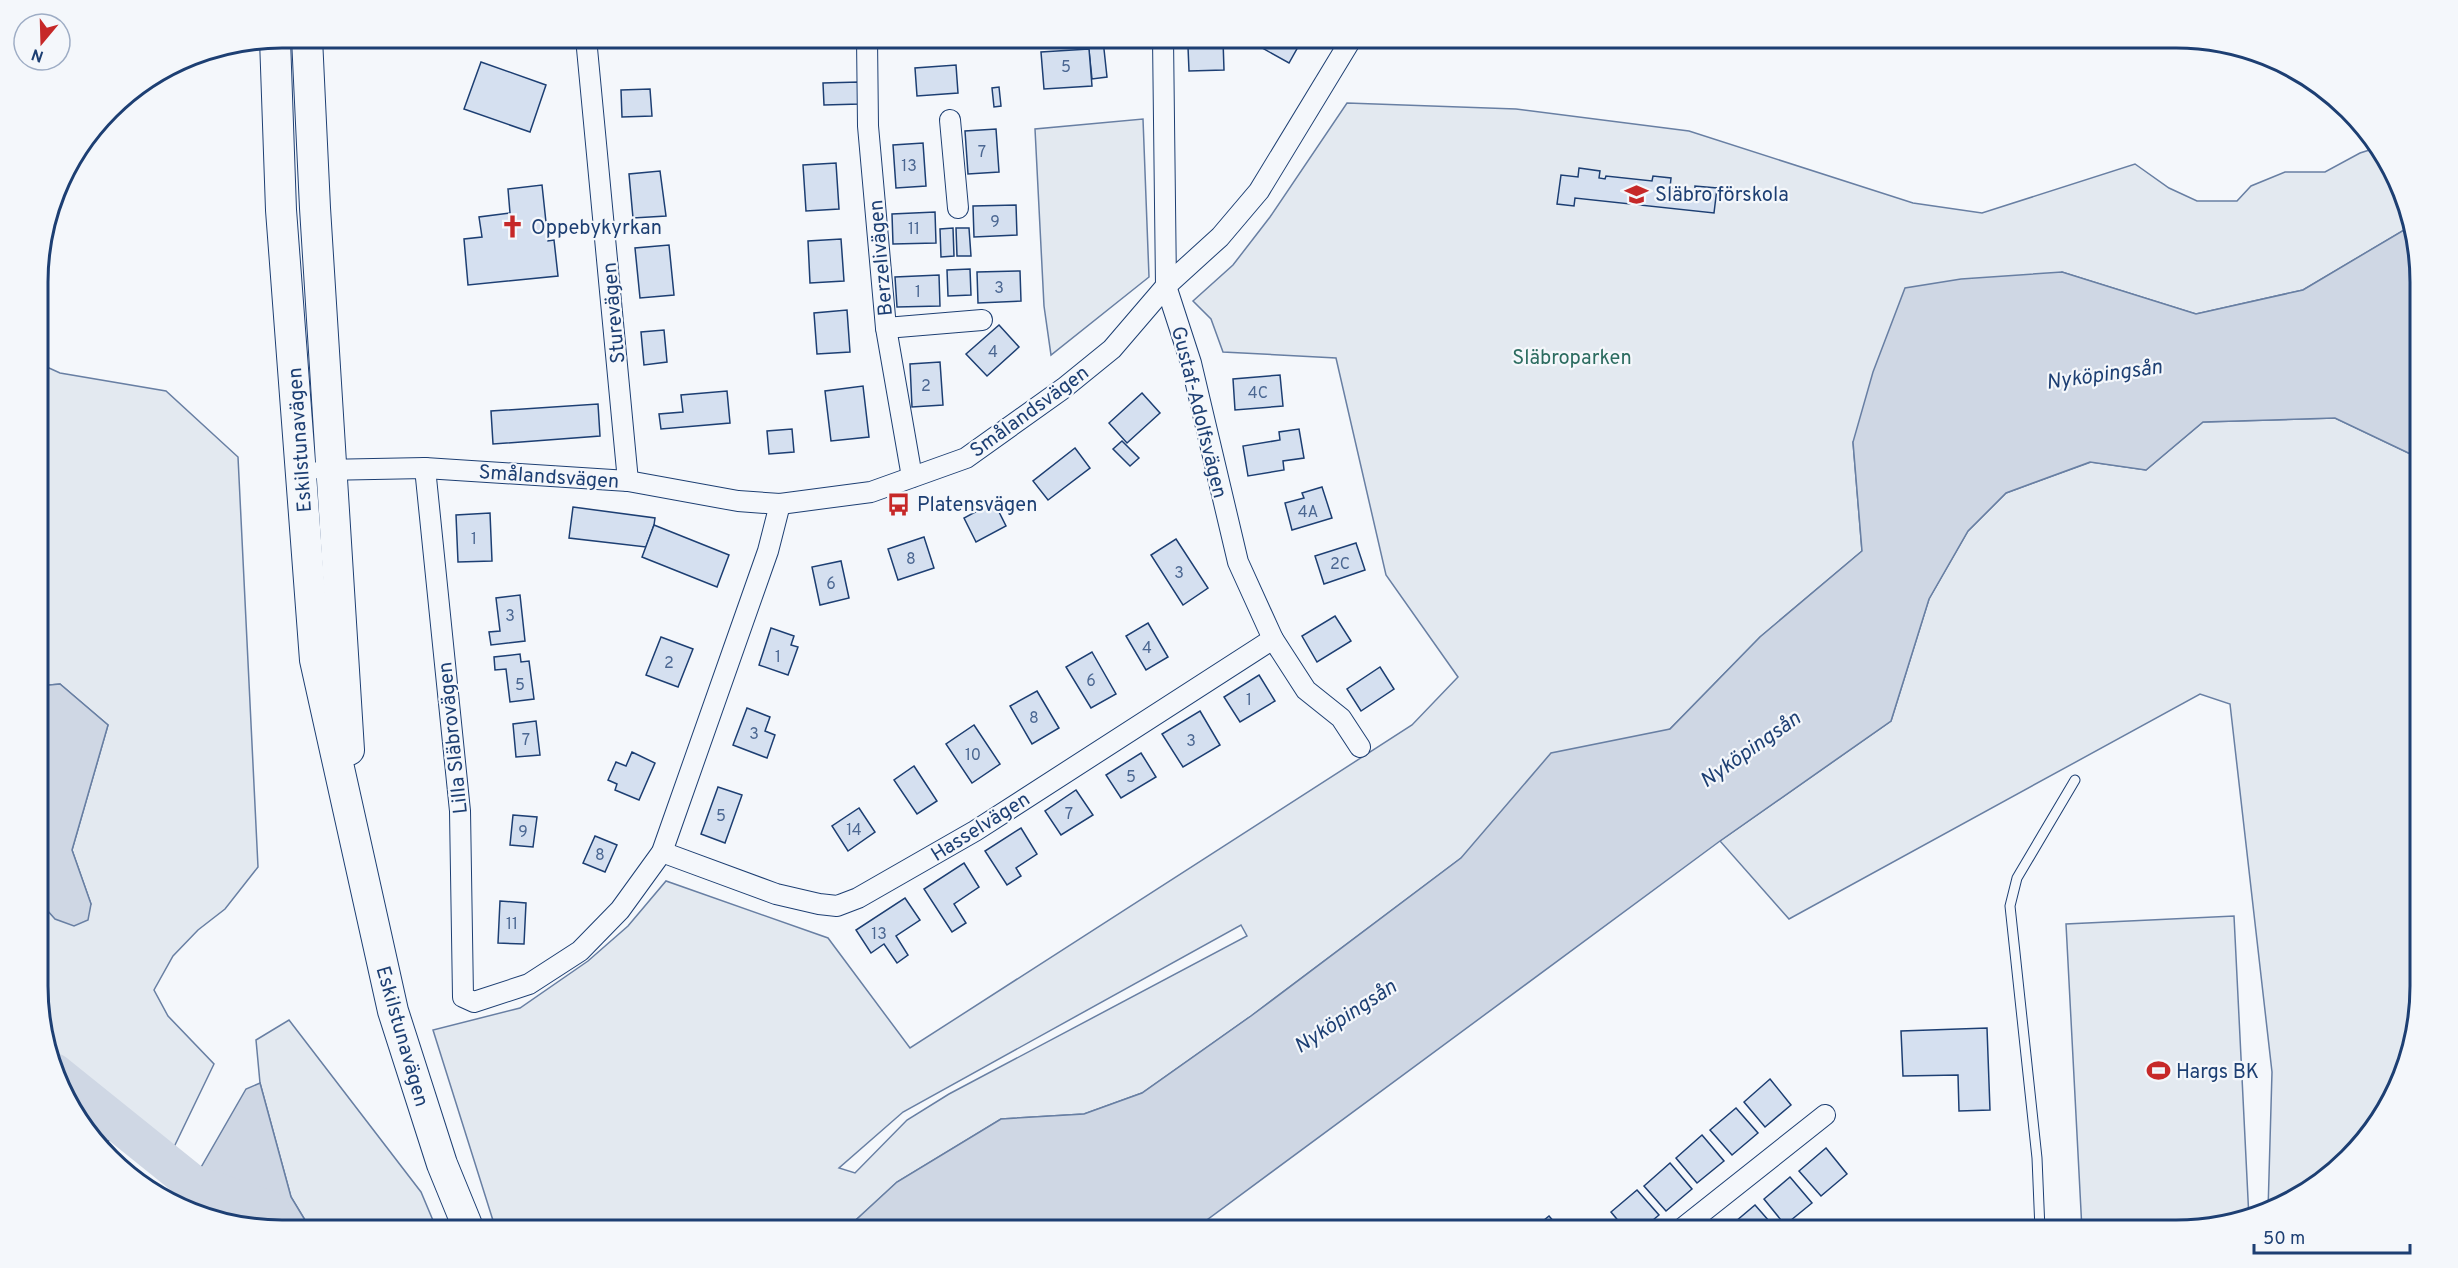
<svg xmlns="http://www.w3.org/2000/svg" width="2458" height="1268" viewBox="0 0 2458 1268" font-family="Overpass,sans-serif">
<rect width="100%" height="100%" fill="#f4f7fb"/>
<g fill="#e3e9f0" stroke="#687fa3" stroke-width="1.5" fill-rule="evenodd">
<path d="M1347 103 1516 109 1689 131 1913 203 1982 213 2135 164 2169 188 2197 201H2237L2251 186 2285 172H2325L2360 153 2379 147 2412 232 2404 230 2303 290 2196 314 2062 272 1853 442 1862 551 1760 637 1670 729 1461 858 1251 1016 1142 1093 1084 1114 1001 1119 897 1182 845 1230H496L433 1030 520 1008 588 961 628 926 666 881 828 938 910 1048 1412 725 1458 677 1386 575 1336 358 1223 352 1211 319 1193 301 1233 265 1270 217ZM1241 925 1247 936 949 1094 907 1120 855 1173 839 1168 903 1112Z"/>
<path d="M1143 119 1149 277 1051 355 1044 306 1035 129Z"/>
<path d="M38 363 60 373 166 391 238 457 258 867 225 909 198 930 173 956 154 990 168 1016 214 1064 174 1147 125 1123 60 1065 48 1047 40 1018 39 901 56 919 91 904 72 850 108 725 60 684 39 686Z"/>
<path d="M2335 418 2419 458 2420 986 2395 1094 2359 1147 2311 1189 2268 1211 2272 1072 2230 704 2200 694 1789 919 1720 841 1891 721 1929 599 1968 531 2006 493 2091 462 2146 470 2203 422Z"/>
<path d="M2234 916 2249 1219 2191 1230H2082L2066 924Z"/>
<path d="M289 1020 421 1192 437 1230H311L291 1197 260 1083 256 1040Z"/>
</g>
<g fill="#cfd7e4" stroke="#687fa3" stroke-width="1.5">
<path d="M2404 230 2412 232 2418 251 2419 458 2335 418 2203 422 2146 470 2090 462 2006 493 1968 531 1929 599 1891 721 1720 841 1204 1222 1175 1230H845L897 1182 1001 1119 1084 1114 1142 1093 1251 1016 1461 858 1551 753 1670 729 1760 637 1862 551 1853 442 1873 372 1905 288 1961 279 2062 272 2196 314 2303 290Z"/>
<path d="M60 684 108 725 72 850 91 904 88 920 74 926 55 919 39 901V686Z"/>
<path d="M48 1047 60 1065 125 1123 103 1147C74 1123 57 1084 48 1047Z"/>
<path d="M260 1083 291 1197 311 1230H282L186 1208 192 1183 246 1089Z"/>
</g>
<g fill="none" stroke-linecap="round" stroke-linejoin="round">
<path stroke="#cfd7e4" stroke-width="38" d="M54 1072 192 1183 272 1211 277 1229"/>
</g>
<g fill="#d5e0f0" stroke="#1d3f73" stroke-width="1.5">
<path d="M615 38H645L646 46 616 48Z"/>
<path d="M1180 38H1188V41L1223 40 1224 70 1189 71 1188 47H1180Z"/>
<path d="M1258 38H1303L1289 63 1255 44Z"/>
<path d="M1103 40 1107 77 1092 79 1088 41Z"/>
<path d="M1089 49 1092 86 1044 89 1041 52Z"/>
<path d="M481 62 546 85 530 132 464 109Z"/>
<path d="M956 65 958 93 917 96 915 68Z"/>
<path d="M859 82 860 104 824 105 823 83Z"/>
<path d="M999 87 1001 106 994 107 992 88Z"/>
<path d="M650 89 652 116 622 117 621 90Z"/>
<path d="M996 129 999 172 968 174 965 131Z"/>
<path d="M923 143 926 186 896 188 893 145Z"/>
<path d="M836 163 839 209 806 211 803 165Z"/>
<path d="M1579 168 1600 171 1599 178 1605 179 1606 176 1652 181 1653 176 1671 178 1670 188 1695 191V186L1717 188 1714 213 1575 198 1574 206 1557 204 1561 175 1578 177Z"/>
<path d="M660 171 666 216 633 218 629 174Z"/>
<path d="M542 185 548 241 554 240 558 276 468 285 464 239 482 237 479 217 510 213 508 189Z"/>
<path d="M1016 205 1017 235 974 237 973 206Z"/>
<path d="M935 212 936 243 893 244 892 214Z"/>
<path d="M953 228 954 256 941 257 940 229Z"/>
<path d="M956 228H969L971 256H957Z"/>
<path d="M841 239 844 281 810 283 808 241Z"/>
<path d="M669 245 674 295 640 298 635 248Z"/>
<path d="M970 269 971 295 948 296 947 270Z"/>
<path d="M1020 271 1021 301 978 303 977 272Z"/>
<path d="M939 275 940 306 897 307 895 277Z"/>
<path d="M847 310 850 352 817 354 814 313Z"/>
<path d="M999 325 1019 347 987 376 966 354Z"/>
<path d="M664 330 667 362 644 365 641 332Z"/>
<path d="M940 362 943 405 912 407 910 364Z"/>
<path d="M1280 375 1283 406 1235 410 1233 379Z"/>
<path d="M863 386 869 437 831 441 825 391Z"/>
<path d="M727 391 730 423 661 429 659 414 683 412 681 395Z"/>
<path d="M1142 393 1160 413 1127 443 1109 423Z"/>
<path d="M598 404 600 436 493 444 491 411Z"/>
<path d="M792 429 794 452 769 454 767 431Z"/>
<path d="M1299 429 1304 458 1283 461 1284 470 1248 476 1243 446 1280 440 1279 432Z"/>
<path d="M1122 441 1139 458 1130 466 1113 449Z"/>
<path d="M1075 448 1090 468 1048 500 1033 481Z"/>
<path d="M1322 487 1332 518 1292 530 1285 503 1304 498 1302 493Z"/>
<path d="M994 502 1006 526 976 542 964 518Z"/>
<path d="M573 507 655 518 654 525 646 547 569 538Z"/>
<path d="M490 513 492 561 458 562 456 515Z"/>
<path d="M654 525 729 555 717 587 642 557Z"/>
<path d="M924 537 934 568 898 580 888 549Z"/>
<path d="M1176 539 1208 588 1183 605 1151 555Z"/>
<path d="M1356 543 1365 570 1324 584 1315 556Z"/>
<path d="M841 561 849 598 820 605 812 567Z"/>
<path d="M520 595 525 641 491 645 489 632 500 631 496 598Z"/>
<path d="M1335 616 1351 641 1317 662 1302 636Z"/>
<path d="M1148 623 1168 657 1146 670 1126 636Z"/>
<path d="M771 628 794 636 791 645 798 647 788 675 759 665Z"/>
<path d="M661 637 693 649 678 687 646 675Z"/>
<path d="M1092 652 1116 694 1091 708 1066 667Z"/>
<path d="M520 654 521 662 529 661 534 699 510 702 506 669 495 670 494 657Z"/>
<path d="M1380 667 1394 689 1361 711 1347 689Z"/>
<path d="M1259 675 1275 701 1240 722 1224 697Z"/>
<path d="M1037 691 1059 728 1032 744 1010 706Z"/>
<path d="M747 708 770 717 765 731 775 735 767 758 733 745Z"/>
<path d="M1200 711 1220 745 1183 767 1162 734Z"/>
<path d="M536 721 540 755 516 757 513 724Z"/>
<path d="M974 725 1000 764 972 783 946 744Z"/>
<path d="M632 752 655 763 639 800 615 790 617 784 608 780 616 762 626 766Z"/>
<path d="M1141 753 1156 777 1121 798 1106 775Z"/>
<path d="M914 766 937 801 917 814 894 780Z"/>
<path d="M718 787 742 795 725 843 701 834Z"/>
<path d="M1076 790 1093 815 1061 835 1045 811Z"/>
<path d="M859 808 875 832 848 851 832 826Z"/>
<path d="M513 815 537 817 533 847 510 845Z"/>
<path d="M1021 828 1037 854 1016 868 1021 876 1007 885 985 851Z"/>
<path d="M595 836 617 845 605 872 583 863Z"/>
<path d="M964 863 979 887 954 904 966 923 952 932 924 889Z"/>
<path d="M905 898 920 920 896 936 908 955 897 963 884 944 871 953 856 930Z"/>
<path d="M500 901 526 903 524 944 498 943Z"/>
<path d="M1987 1028 1990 1110 1959 1111 1958 1075 1903 1076 1901 1031Z"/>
<path d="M1770 1079 1791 1105 1765 1127 1744 1102Z"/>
<path d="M1736 1108 1758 1133 1732 1155 1710 1130Z"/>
<path d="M1702 1135 1724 1161 1697 1183 1676 1158Z"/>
<path d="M1826 1148 1847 1174 1821 1196 1799 1171Z"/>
<path d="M1670 1163 1692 1189 1666 1211 1644 1186Z"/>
<path d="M1790 1177 1812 1203 1785 1225 1764 1199Z"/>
<path d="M1637 1190 1659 1215 1641 1230H1626L1611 1212Z"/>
<path d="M1755 1205 1777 1230H1732L1729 1227Z"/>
<path d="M1549 1216 1561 1230H1532Z"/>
</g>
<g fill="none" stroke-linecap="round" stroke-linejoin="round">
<defs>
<path id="lane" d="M2040 1230 2037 1158 2010 906 2017 878 2075 780"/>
<g id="street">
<path d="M586 38 628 481"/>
<path d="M867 38 868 126 886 328 912 477"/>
<path d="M1163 38 1166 286 1191 363 1238 562 1273 639 1306 690 1341 718 1360 747"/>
<path d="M950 120 958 208"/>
<path d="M886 328 982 320"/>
<path d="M425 468 460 811 463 997 474 1002 529 984 580 951 620 910 662 852 768 551 780 504"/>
<path d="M322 470 425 468 628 481 738 501 780 504 871 492 966 458 1064 388 1112 349 1166 286 1220 237 1259 191 1352 38"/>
<path d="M662 852 776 894 819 904 837 906 858 898 975 831 1273 639"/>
<path d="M1680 1230 1825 1115"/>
</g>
<g id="primary">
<path d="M307 38 315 208 349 750"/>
<path d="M275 39 281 210 315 660 393 1011 442 1164 469 1230"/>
</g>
</defs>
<use href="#lane" stroke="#1d3f73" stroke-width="11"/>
<use href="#street" stroke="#1d3f73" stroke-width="22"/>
<use href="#primary" stroke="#1d3f73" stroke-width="32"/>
<use href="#lane" stroke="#f4f7fb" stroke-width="9"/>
<use href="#street" stroke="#f4f7fb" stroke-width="20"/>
<use href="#primary" stroke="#f4f7fb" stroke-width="30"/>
</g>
<defs>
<symbol id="school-bare" viewBox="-9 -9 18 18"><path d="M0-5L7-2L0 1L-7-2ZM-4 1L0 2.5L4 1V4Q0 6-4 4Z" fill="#c62828" stroke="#f4f7fb" stroke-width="2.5" paint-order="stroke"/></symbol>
<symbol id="church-bare" viewBox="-9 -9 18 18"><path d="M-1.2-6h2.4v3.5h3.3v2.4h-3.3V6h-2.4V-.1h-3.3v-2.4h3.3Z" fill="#c62828" stroke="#f4f7fb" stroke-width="2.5" paint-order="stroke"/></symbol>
<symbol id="bus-bare" viewBox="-9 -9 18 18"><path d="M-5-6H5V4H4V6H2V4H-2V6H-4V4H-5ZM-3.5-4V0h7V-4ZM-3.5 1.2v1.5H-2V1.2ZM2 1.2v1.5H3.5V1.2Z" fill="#c62828" stroke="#f4f7fb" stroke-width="2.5" paint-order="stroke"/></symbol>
<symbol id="stadium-bare" viewBox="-9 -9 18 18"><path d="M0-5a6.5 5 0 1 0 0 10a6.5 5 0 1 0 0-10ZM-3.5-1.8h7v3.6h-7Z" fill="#c62828" stroke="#f4f7fb" stroke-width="2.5" paint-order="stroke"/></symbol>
</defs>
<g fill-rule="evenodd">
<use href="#school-bare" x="1620" y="178" width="33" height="33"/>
<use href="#church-bare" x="496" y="210" width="33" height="33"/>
<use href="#bus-bare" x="882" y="488" width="33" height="33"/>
<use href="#stadium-bare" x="2142" y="1054" width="33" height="33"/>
</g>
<g text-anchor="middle" stroke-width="4.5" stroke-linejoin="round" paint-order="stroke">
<g font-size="16" fill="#4b6792">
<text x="1066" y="72">5</text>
<text x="982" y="157">7</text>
<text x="909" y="171">13</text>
<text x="995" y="227">9</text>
<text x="914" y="234">11</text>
<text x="999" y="293">3</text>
<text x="918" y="297">1</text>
<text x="993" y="357">4</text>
<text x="926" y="391">2</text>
<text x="1258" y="398">4C</text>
<text x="1308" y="517">4A</text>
<text x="474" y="544">1</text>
<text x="911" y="564">8</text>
<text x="1340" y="569">2C</text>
<text x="1179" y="578">3</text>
<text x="831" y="589">6</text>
<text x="510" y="621">3</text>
<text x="1147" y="653">4</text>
<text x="778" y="662">1</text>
<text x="669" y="668">2</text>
<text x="1091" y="686">6</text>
<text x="520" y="690">5</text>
<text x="1249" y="705">1</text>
<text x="1034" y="723">8</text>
<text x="754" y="739">3</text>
<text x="526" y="745">7</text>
<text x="1191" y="746">3</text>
<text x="973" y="760">10</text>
<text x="1131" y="782">5</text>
<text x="1069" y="819">7</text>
<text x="721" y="821">5</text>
<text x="854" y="835">14</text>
<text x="523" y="837">9</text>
<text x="600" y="860">8</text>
<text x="512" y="929">11</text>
<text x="879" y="939">13</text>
</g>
<g font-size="20" fill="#1d3f73" stroke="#f4f7fb" text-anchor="start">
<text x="1655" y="201">Släbro förskola</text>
<text x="531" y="234">Oppebykyrkan</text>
<text x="917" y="511">Platensvägen</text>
<text x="2176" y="1078">Hargs BK</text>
</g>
<g font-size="20" fill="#1d3f73" stroke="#f4f7fb">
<text transform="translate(880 258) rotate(-95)" y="7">Berzelivägen</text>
<text transform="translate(613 313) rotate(-95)" y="7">Sturevägen</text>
<text transform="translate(1029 411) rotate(-36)" y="7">Smålandsvägen</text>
<text transform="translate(1200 412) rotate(76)" y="7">Gustaf-Adolfsvägen</text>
<text transform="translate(299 440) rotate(-94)" y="7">Eskilstunavägen</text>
<text transform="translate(549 476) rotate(4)" y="7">Smålandsvägen</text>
<text transform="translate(452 738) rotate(-96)" y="7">Lilla Släbrovägen</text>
<text transform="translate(980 826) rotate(-32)" y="7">Hasselvägen</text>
<text transform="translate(403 1036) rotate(74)" y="7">Eskilstunavägen</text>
</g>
<g font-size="20" fill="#2c6c60" stroke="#f4f7fb">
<text x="1572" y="364">Släbroparken</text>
</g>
<g font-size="21" font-style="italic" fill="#1d3f73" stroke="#f4f7fb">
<text transform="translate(2104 374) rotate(-8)" y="7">Nyköpingsån</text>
<text transform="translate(1750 749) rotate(-35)" y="7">Nyköpingsån</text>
<text transform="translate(1345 1016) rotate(-33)" y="7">Nyköpingsån</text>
</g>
</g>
<path d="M0 0H2458V1268H0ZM282 48H2176A234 234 0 0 1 2410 282V986A234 234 0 0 1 2176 1220H282A234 234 0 0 1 48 986V282A234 234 0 0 1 282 48Z" fill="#f4f7fb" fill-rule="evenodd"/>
<path fill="none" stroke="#1d3f73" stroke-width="3" d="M282 48H2176A234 234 0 0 1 2410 282V986A234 234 0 0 1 2176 1220H282A234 234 0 0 1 48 986V282A234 234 0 0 1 282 48Z"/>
<g transform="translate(42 42) rotate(199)"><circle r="28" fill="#f4f7fb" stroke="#9eadc5" stroke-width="1.5"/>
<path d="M0-4.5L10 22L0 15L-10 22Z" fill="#c62828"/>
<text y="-9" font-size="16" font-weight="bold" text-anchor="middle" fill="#1d3f73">N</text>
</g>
<path d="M2254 1244v9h156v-9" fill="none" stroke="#1d3f73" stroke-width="3"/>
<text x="2263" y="1244" font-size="18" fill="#1d3f73" stroke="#f4f7fb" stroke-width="4.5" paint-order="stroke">50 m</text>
</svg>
